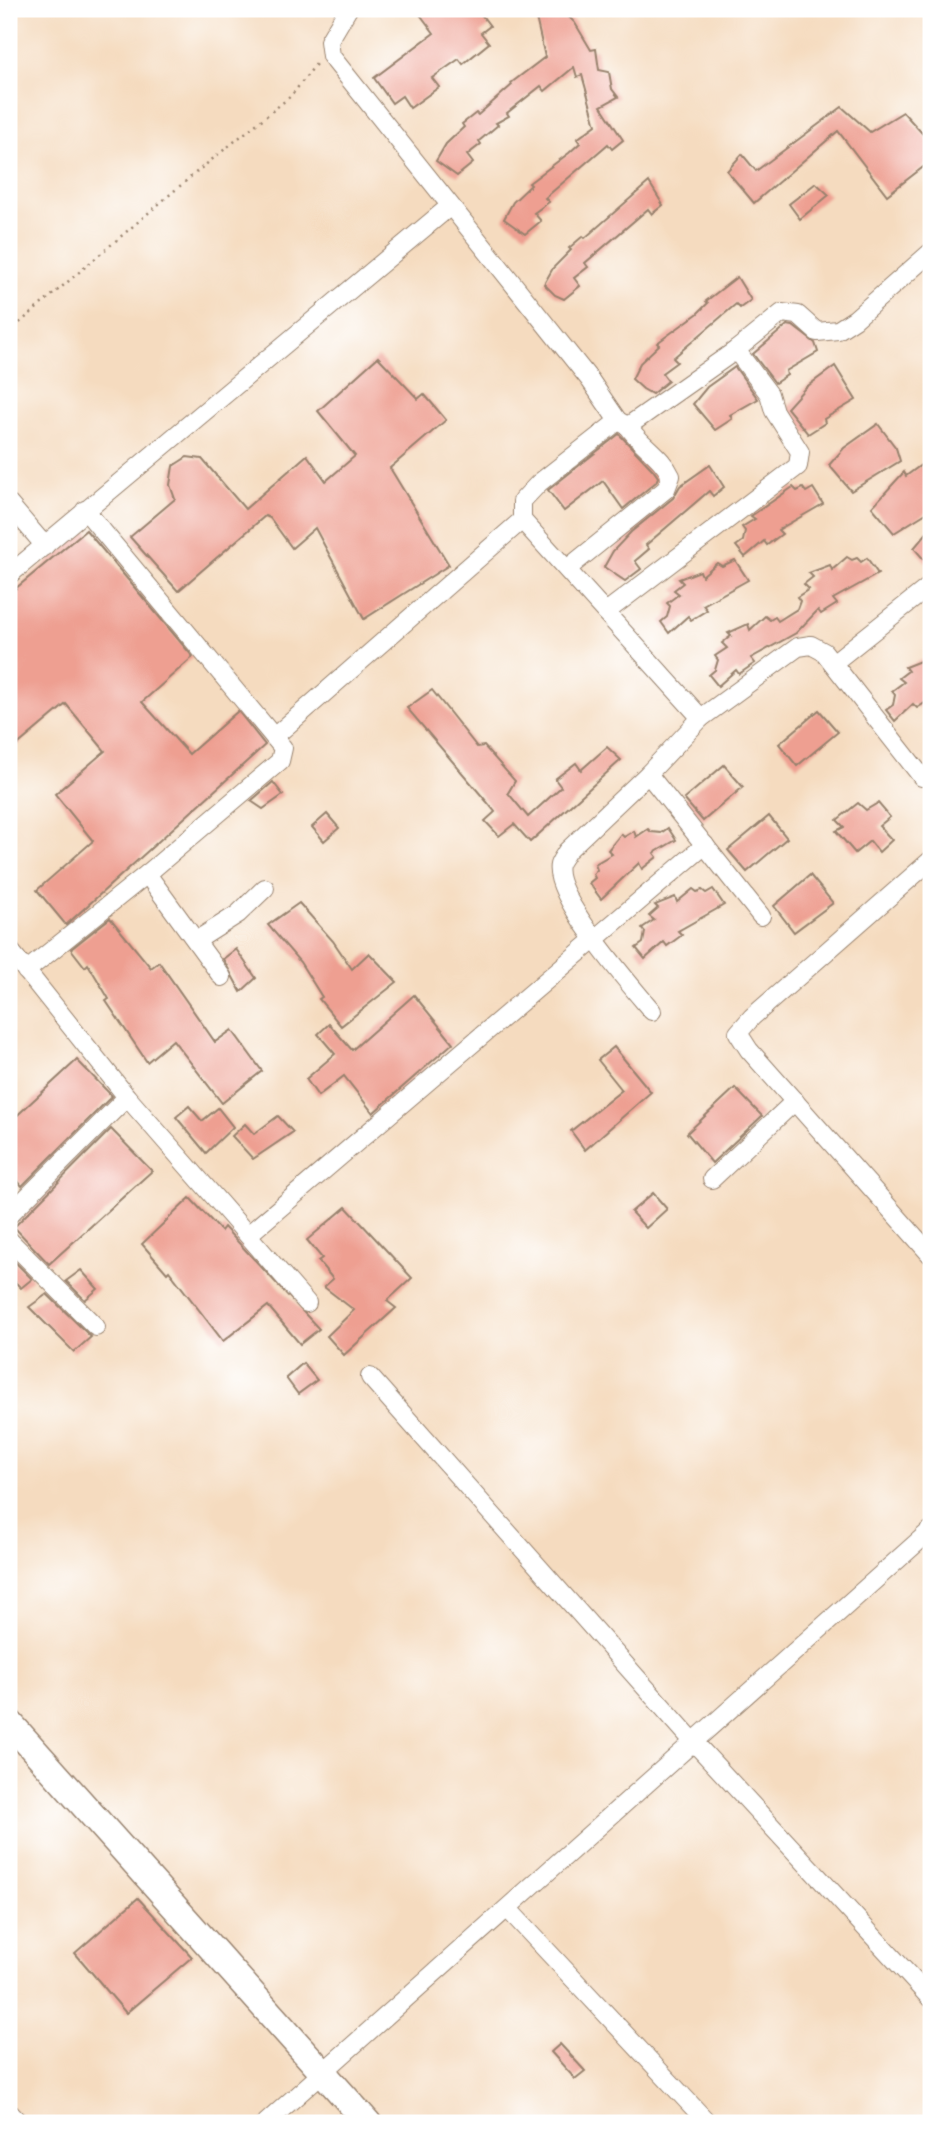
<svg xmlns="http://www.w3.org/2000/svg" width="940" height="2132" viewBox="0 0 940 2132" font-family="Mali,sans-serif">
<rect width="100%" height="100%" fill="#fff"/>
<filter id="ink" filterUnits="userSpaceOnUse"><feTurbulence type="fractalNoise" baseFrequency=".0143" numOctaves="2"/><feDisplacementMap in="SourceGraphic" scale="14" xChannelSelector="R" yChannelSelector="G"/><feConvolveMatrix kernelMatrix="1 2 1 2 8 2 1 2 1" color-interpolation-filters="sRGB"/></filter>
<filter id="wash" filterUnits="userSpaceOnUse"><feTurbulence type="fractalNoise" baseFrequency=".00686" numOctaves="4" result="noise"/><feDisplacementMap in="SourceGraphic" scale="28" xChannelSelector="R" yChannelSelector="G"/><feGaussianBlur stdDeviation="1.57" result="paint"/><feColorMatrix in="noise" values="0 0 0 0 0 0 0 0 0 0 0 0 0 0 0 0 0 1.4 0 .05"/><feComposite in="paint" operator="in"/></filter>
<g filter="url(#wash)">
<rect width="100%" height="100%" fill="#f5dbbf"/>
<g id="blocks">
<g fill="#ee9f91">
<path d="M416 9H477L490 26 481 33 489 43 463 64 459 59 432 78 439 87 410 108 402 96 392 103 374 78 434 33Z"/>
<path d="M534 9H561L575 23 591 50 596 49 599 70 609 72 612 89 618 97 601 106 623 140 612 149 608 144 545 198 549 202 534 213 541 221 525 234 504 219 513 202 531 185 529 183 569 153 580 143 577 139 596 125 582 75 577 77 574 67 545 91 541 86 507 113 509 116 496 123 498 125 479 141 481 144 467 155 473 163 457 176 436 161 446 144 464 127 462 124 476 113 478 115 512 85 511 83 545 57Z"/>
<path d="M842 107 870 132 903 112 931 143V161L887 195 838 131 754 203 727 171 742 154 756 171Z"/>
<path d="M649 182 663 205 652 214 648 209 585 263 588 267 574 278 580 286 564 299 555 295 544 284 553 268 571 250 569 248 583 236 585 238Z"/>
<path d="M816 183 829 195 800 219 789 204Z"/>
<path d="M737 277 751 300 740 308 736 304 673 358 677 362 662 373 668 381 652 394 643 389 632 379 640 363 659 345 657 343 697 314 708 303 706 301Z"/>
<path d="M787 325 793 326 815 343 818 352 786 371 787 375 775 383 753 354Z"/>
<path d="M378 357 418 399 424 394 446 420 390 468 449 565 364 619 315 528 292 548 270 518 265 516 178 591 130 537 175 499 170 485 173 466 187 457 202 459 245 509 307 455 326 481 355 456 318 411Z"/>
<path d="M835 366 856 400 824 419 825 423 808 434 787 408 805 388Z"/>
<path d="M735 367 758 399 730 415 732 419 715 430 693 404 707 387Z"/>
<path d="M878 424 896 448 900 461 851 491 829 465 844 448Z"/>
<path d="M619 434 653 470 658 477 656 482 623 509 603 481 564 511 548 490Z"/>
<path d="M710 465 724 487 713 496 709 491 646 545 649 549 635 561 641 569 625 581 604 567 613 551 631 532 673 498 680 486Z"/>
<path d="M921 465 931 480V510L894 533 872 507 904 472 906 476Z"/>
<path d="M793 487 797 491 803 488 806 492 813 488 823 504 778 530 782 534 767 545 764 541 745 557 736 546 743 541 745 531 742 527 755 519 751 516Z"/>
<path d="M931 528V568L914 548Z"/>
<path d="M86 530 193 657 142 702 189 754 238 711 265 745 66 925 37 890 93 841 55 794 105 751 66 704 9 752V594Z"/>
<path d="M847 557 852 560 857 558 861 562 867 558 878 574 833 599 837 604 821 614 818 610 796 633 751 658 755 663 739 674 736 670 718 686 709 675 715 670 718 660 715 656 727 648 722 643 731 636 728 633 748 624 750 630 765 616 770 620 775 617 778 621 797 609 800 601 797 597 809 589 804 584 813 577 809 573 830 565 832 570Z"/>
<path d="M735 560 748 580 703 605 707 610 691 620 688 616 669 633 661 622 667 617 670 606 667 603 679 594 674 590 683 583 679 579 700 571 702 576 717 563 722 566Z"/>
<path d="M925 659 931 671V699L917 708 913 704 895 721 886 710 893 705 895 695 892 691 904 682 899 678 908 671 905 667Z"/>
<path d="M432 690 477 747 484 746 515 781 508 793 528 817 561 787 555 779 576 763 581 770 607 747 621 760 530 842 514 824 499 836 485 821 495 812 487 802 407 708Z"/>
<path d="M819 710 838 732 797 766 779 744Z"/>
<path d="M724 765 743 787 703 821 684 799Z"/>
<path d="M273 782 283 795 263 809 251 801Z"/>
<path d="M858 803 866 810 878 803 890 817 879 826 892 840 879 852 870 841 855 853 836 831 844 827 837 820Z"/>
<path d="M327 814 339 828 324 841 312 827Z"/>
<path d="M769 816 787 838 747 872 728 850Z"/>
<path d="M668 828 676 840 654 853 657 857 642 869 639 863 601 899 589 883 595 878 593 874 597 870 595 864 612 854 608 850 621 834 624 837 634 831 636 837 648 829 651 832 661 833Z"/>
<path d="M810 875 833 903 794 932 774 906Z"/>
<path d="M693 889 697 892 702 890 706 893 713 889 724 905 678 931 682 935 667 946 664 942 645 959 636 948 643 943 645 932 642 928 654 920 649 916 658 908 655 905 675 897 677 902Z"/>
<path d="M299 903 333 941 352 969 369 953 397 982 341 1026 319 999 322 997 300 962 268 925Z"/>
<path d="M110 918 151 968 159 962 215 1042 232 1030 262 1071 222 1103 173 1040 147 1062 106 1001 109 999 88 964 85 967 71 949Z"/>
<path d="M236 949 256 978 241 992 223 959Z"/>
<path d="M414 995 453 1043 373 1113 344 1076 318 1096 306 1079 335 1054 318 1034 329 1024 352 1050Z"/>
<path d="M614 1047 651 1092 585 1150 571 1131 622 1090 598 1060Z"/>
<path d="M77 1060 112 1096 22 1186 9 1171V1123Z"/>
<path d="M735 1088 762 1116 712 1163 687 1133Z"/>
<path d="M189 1106 202 1121 218 1108 233 1127 206 1153 176 1117Z"/>
<path d="M278 1116 293 1132 253 1159 232 1136 245 1124 254 1134Z"/>
<path d="M111 1129 152 1171 49 1264 14 1227Z"/>
<path d="M653 1193 667 1209 646 1228 631 1212Z"/>
<path d="M190 1198 221 1231 224 1227 319 1329 300 1344 268 1306 223 1341 169 1271 167 1273 142 1244Z"/>
<path d="M346 1207 412 1278 387 1301 396 1308 344 1355 327 1336 354 1310 324 1287 333 1279 318 1261 322 1258 307 1240Z"/>
<path d="M9 1256 32 1279 21 1288 9 1276Z"/>
<path d="M81 1270 98 1289 85 1300 66 1281Z"/>
<path d="M47 1294 91 1337 74 1352 29 1307Z"/>
<path d="M303 1363 317 1380 298 1394 286 1378Z"/>
<path d="M138 1898 192 1957 126 2013 75 1953Z"/>
<path d="M560 2044 585 2071 575 2079 551 2052Z"/>
</g>
</g>
</g>
<g filter="url(#ink)">
<use href="#blocks" fill-opacity="0" stroke="#98826e" stroke-width="2"/>
<g fill="none" stroke-linecap="round" stroke-linejoin="round">
<defs>
<g id="minor">
<path d="M348 9 329 41 331 56 590 380 618 421 539 483 522 501V520L701 718"/>
<path d="M618 421 628 426 736 350 782 313 798 315 817 332 838 330 855 319 931 252"/>
<path d="M9 504 45 546"/>
<path d="M567 569 666 489 671 476C662 456 640 445 628 426"/>
<path d="M9 575 449 207"/>
<path d="M606 612 798 466 800 452 774 411 769 394 736 350"/>
<path d="M833 663 931 585"/>
<path d="M274 737 522 520"/>
<path d="M648 774 761 916"/>
<path d="M931 860 752 1017 738 1033 749 1050 931 1255"/>
<path d="M147 874 222 977"/>
<path d="M197 940 238 914 265 888"/>
<path d="M9 949 127 1097 307 1303"/>
<path d="M26 971 147 874 280 761 283 748 85 510"/>
<path d="M652 1011C632 987 552 896 559 865 560 861 565 855 567 851L648 774 701 718 798 647 811 645 824 652 922 777"/>
<path d="M712 1179 795 1101"/>
<path d="M9 1215 127 1097"/>
<path d="M248 1235 705 845"/>
<path d="M9 1240 96 1327"/>
<path d="M370 1377 692 1740 931 1999"/>
<path d="M508 1909 708 2123"/>
<path d="M9 2112 19 2123"/>
<path d="M266 2123 931 1530"/>
</g>
<path id="secondary" d="M9 1722 368 2123"/>
</defs>
<use href="#minor" stroke="#98826e" stroke-width="20"/>
<use href="#secondary" stroke="#98826e" stroke-width="29"/>
<path stroke="#98826e" stroke-width="2.5" stroke-dasharray="2 5" stroke-linecap="butt" d="M9 332 194 174 291 96 316 64"/>
<use href="#minor" stroke="#fff" stroke-width="18"/>
<use href="#secondary" stroke="#fff" stroke-width="26"/>
</g>
</g>
<rect width="940" height="2132" fill="none" stroke="#fff" stroke-width="35"/>
</svg>
